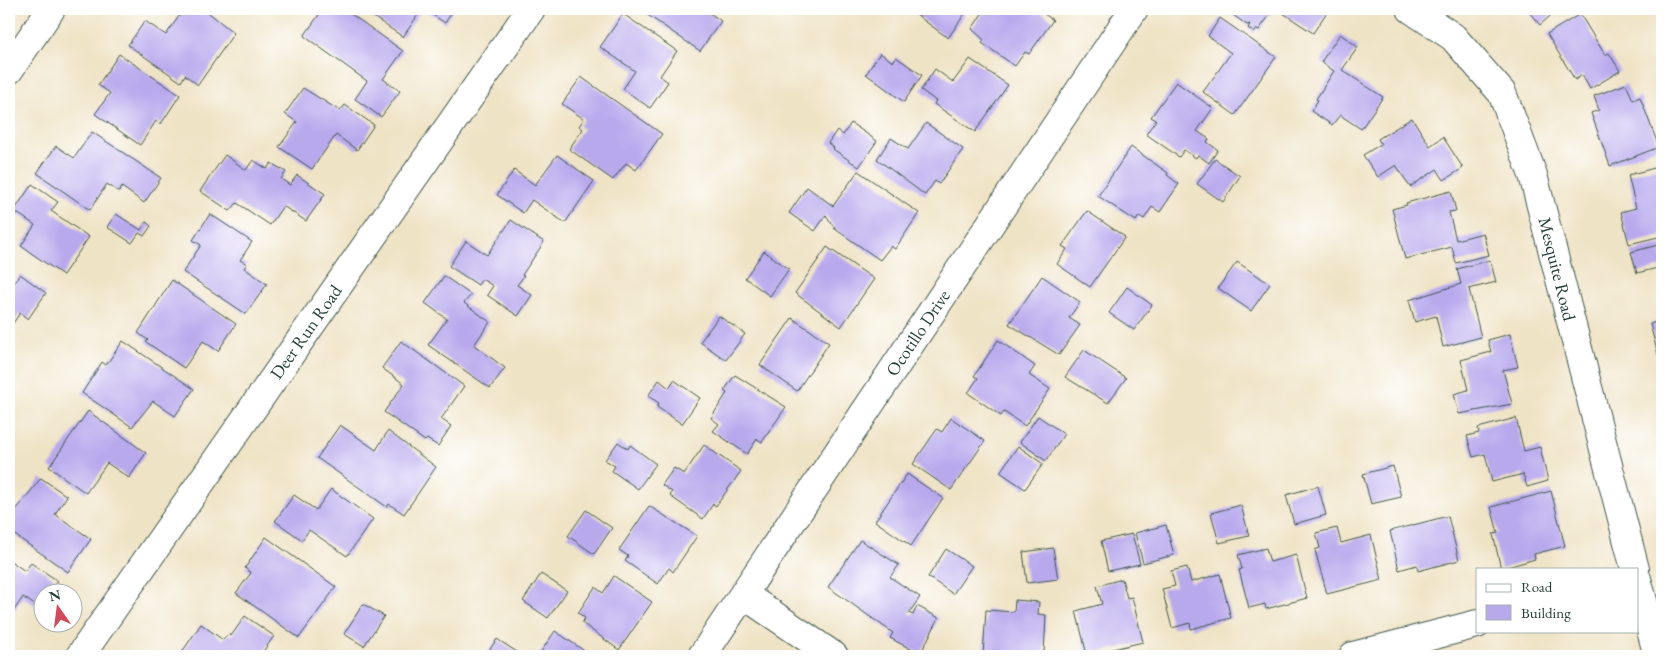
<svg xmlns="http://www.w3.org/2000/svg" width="1671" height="665" viewBox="0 0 1671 665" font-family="'EB Garamond',serif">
<rect width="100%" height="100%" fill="#fff"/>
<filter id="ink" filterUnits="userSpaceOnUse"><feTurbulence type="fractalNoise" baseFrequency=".02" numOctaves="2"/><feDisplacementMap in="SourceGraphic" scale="10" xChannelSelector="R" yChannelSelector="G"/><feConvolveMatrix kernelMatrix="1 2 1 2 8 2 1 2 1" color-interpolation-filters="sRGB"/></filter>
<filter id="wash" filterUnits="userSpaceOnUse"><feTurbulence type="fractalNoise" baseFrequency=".0096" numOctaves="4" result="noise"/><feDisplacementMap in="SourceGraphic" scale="20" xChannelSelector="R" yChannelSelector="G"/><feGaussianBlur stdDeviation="1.12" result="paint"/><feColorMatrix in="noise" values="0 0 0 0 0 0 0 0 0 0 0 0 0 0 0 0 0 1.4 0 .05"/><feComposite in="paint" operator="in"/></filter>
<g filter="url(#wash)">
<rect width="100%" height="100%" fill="#efe3c5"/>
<g id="blocks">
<g fill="#b8a9ed">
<path d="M184 9H204L234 33 198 85 185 75 181 82 128 45 145 21 166 35Z"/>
<path d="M323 9H344L403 51 383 79 400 91 381 117 355 99 367 81 304 36Z"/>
<path d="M377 9H422L403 37 372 16Z"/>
<path d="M424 9H454L445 23Z"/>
<path d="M639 9H704L721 21 700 51Z"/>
<path d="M915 9H961L966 12 948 38 922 19 913 11Z"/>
<path d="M985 9H1037L1053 20 1029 54 1025 52 1015 66 982 43 984 40 972 29Z"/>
<path d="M1227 9H1274L1259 30 1257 29 1254 33 1248 28 1250 24 1247 25 1230 13 1231 11Z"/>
<path d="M1282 9H1329L1313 33 1280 11Z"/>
<path d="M1526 9H1558L1540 25Z"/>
<path d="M623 14 677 51 660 76 668 82 650 108 623 89 635 71 600 47Z"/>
<path d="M1580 14 1605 55 1609 53 1620 71 1590 89 1582 75 1575 80 1547 34Z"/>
<path d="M1220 18 1276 57 1235 115 1203 92 1231 53 1208 36Z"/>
<path d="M1340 34 1358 47 1342 70 1383 97 1361 129 1340 115 1332 125 1311 111 1318 100 1316 99 1334 71 1321 62Z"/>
<path d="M880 53 893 62 896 57 922 75 904 102 866 74Z"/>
<path d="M119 54 180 95 161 124 156 121 140 145 95 114 110 93 98 85Z"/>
<path d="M970 59 1008 85 975 132 934 104 936 101 921 90 935 69 953 82Z"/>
<path d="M581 77 662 134 636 170 626 163 613 180 569 149 583 129 579 126 584 119 562 104Z"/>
<path d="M1176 82 1213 108 1197 131 1209 139 1207 142 1218 150 1209 163 1198 155 1196 158 1184 150 1179 157 1146 134 1156 120 1151 117Z"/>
<path d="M1626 84 1633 100 1640 97 1659 147 1610 166 1591 113 1599 110 1594 96Z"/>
<path d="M303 88 340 111 345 105 374 125 357 150 336 135 312 169 279 147 297 122 285 114Z"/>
<path d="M1412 118 1430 146 1443 137 1463 168 1444 180 1437 169 1410 187 1396 165 1378 177 1363 155 1381 144 1378 139Z"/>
<path d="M851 123 877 141 859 167 833 149 834 148 828 143 837 130 843 135Z"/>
<path d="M926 123 963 149 939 184 935 181 925 195 877 159 891 138 908 149Z"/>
<path d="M92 132 161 178 144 203 122 187 119 192 107 184 90 210 37 173 56 146 74 158Z"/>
<path d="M1131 147 1168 173 1167 175 1179 184 1160 212 1152 207 1144 219 1139 216 1136 221 1098 196Z"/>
<path d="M225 155 246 170 253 160 267 169 271 163 286 172 281 179 290 185 297 175 325 194 306 221 283 206 270 225 237 203 230 211 200 191Z"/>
<path d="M557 155 594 181 565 223 532 200 523 213 497 195 514 170 535 185Z"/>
<path d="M1215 159 1240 176 1223 202 1197 184Z"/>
<path d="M1662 166V236L1629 244 1621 212 1636 208 1628 175Z"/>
<path d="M858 171 919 213 895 249 891 246 880 260 835 229 826 215 815 231 789 213 807 187 833 206Z"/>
<path d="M32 184 58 202 51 211 89 237 63 275 21 246 35 225 14 211Z"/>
<path d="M1451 191 1456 211 1449 212 1456 240 1483 233 1489 255 1456 263 1452 247 1405 259 1392 209 1407 205 1406 203Z"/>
<path d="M1087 211 1125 237 1090 287 1057 264 1067 249 1062 246Z"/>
<path d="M116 214 141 230 146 222 151 226 144 236 139 233 132 243 107 227Z"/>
<path d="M210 214 252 242 240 260 247 264 244 268 267 284 246 314 183 272 201 245 193 240Z"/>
<path d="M511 220 544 242 522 275 524 276 517 285 532 295 518 316 487 295 493 286 482 279 478 285 449 266 466 241 487 255Z"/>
<path d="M1662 244V267L1637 273 1631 252Z"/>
<path d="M827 247 874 279 841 327 795 293Z"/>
<path d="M764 251 789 269 770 296 745 278Z"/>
<path d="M1490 260 1496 282 1469 289 1481 337 1443 347 1436 316 1415 322 1409 300 1461 284 1457 269Z"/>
<path d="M1237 262 1270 284 1251 311 1218 288Z"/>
<path d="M20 274 46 293 28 319 20 313 9 329V290Z"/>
<path d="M444 276 471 295 464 303 490 322 474 345 505 368 490 388 428 345 447 319 425 303Z"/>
<path d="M1042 276 1080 302 1069 318 1080 325 1059 355 1009 324Z"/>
<path d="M172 280 236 324 218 351 203 341 184 368 146 342 148 340 138 333Z"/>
<path d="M1127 287 1152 305 1134 330 1109 313Z"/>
<path d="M719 316 745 334 726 360 700 342Z"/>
<path d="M792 318 829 343 797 391 760 365Z"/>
<path d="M1662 320V370L1650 324Z"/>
<path d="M1510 334 1518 367 1503 370 1512 404 1459 414 1454 394 1468 390 1461 360 1491 352 1488 340Z"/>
<path d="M998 340 1035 366 1029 375 1050 389 1025 426 1004 412 1001 416 968 393 978 378 974 376Z"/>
<path d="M123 341 194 389 175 416 153 401 132 427 82 393 102 362 106 365Z"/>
<path d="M401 341 464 386 441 419 451 426 438 446 427 439 425 441 384 412 404 384 382 368Z"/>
<path d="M1084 350 1126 378 1108 403 1065 377Z"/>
<path d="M735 375 786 407 762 442 757 439 747 454 713 431 719 424 711 418 727 393 724 391Z"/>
<path d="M659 380 669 388 674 380 700 398 682 424 657 407 659 403 648 396Z"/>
<path d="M88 411 146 453 129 478 107 463 86 493 49 467Z"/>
<path d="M1038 416 1064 434 1046 461 1020 442Z"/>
<path d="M951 418 985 441 951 490 913 464 937 429 942 432Z"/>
<path d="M1516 418 1524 451 1540 447 1548 481 1527 487 1523 474 1492 482 1485 454 1473 457 1467 436 1479 433 1478 428Z"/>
<path d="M340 425 376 450 388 431 436 467 404 514 389 504 387 507 317 458Z"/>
<path d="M618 442 628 449 630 445 656 464 638 489 612 471 615 466 605 460Z"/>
<path d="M704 445 741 471 716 506 713 504 703 519 670 496 672 492 662 485 674 468 684 474Z"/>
<path d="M1018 446 1043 464 1025 489 1000 472Z"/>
<path d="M1393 466 1401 497 1371 504 1363 474Z"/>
<path d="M907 474 943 498 911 546 875 521Z"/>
<path d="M41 478 67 496 55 514 91 539 68 572 9 531V519Z"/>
<path d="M1318 486 1326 515 1294 524 1286 495Z"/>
<path d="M331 489 373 519 347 556 309 530 302 540 275 521 294 495 316 510Z"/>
<path d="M1551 491 1565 546 1534 554 1535 559 1501 569 1493 534 1498 533 1491 507Z"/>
<path d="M1241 505 1249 536 1219 543 1211 513Z"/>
<path d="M649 506 697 536 673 572 669 568 658 584 625 561 628 556 619 550Z"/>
<path d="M586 510 612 528 594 554 568 536Z"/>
<path d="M1448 516 1459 560 1418 571 1417 565 1399 570 1390 531Z"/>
<path d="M1166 525 1174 555 1143 563 1135 533Z"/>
<path d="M1337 528 1341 543 1371 535 1382 580 1327 594 1315 550 1320 548 1316 533Z"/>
<path d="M1132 534 1140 564 1108 571 1101 541Z"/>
<path d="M266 537 336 587 299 638 236 593 251 573 245 568Z"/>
<path d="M860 540 899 565 890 577 920 597 909 613 913 615 917 606 939 618 920 654 890 638 893 633 828 587Z"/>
<path d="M1053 548 1058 579 1027 583 1023 552Z"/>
<path d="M1266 548 1270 562 1296 555 1307 598 1266 609 1265 604 1249 608 1239 570 1242 569 1238 555Z"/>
<path d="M946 549 972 566 953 594 928 577Z"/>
<path d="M9 560 25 571 31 563 58 581 50 592H42V603L39 608 23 597 9 618Z"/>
<path d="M1187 567 1191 582 1220 574 1231 618 1191 629 1190 623 1172 628 1162 589 1175 586 1171 571Z"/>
<path d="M541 574 567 591 548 618 523 601Z"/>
<path d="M614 576 652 602 619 650 582 623 585 618 578 613 595 587 603 593Z"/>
<path d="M1122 579 1127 598 1132 597 1143 642 1087 655 1076 611 1102 604 1097 586Z"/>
<path d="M1015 600 1039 602 1038 614 1046 615 1044 654 983 656 986 610 1014 612Z"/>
<path d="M363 604 384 616 364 646 344 634Z"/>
<path d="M245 616 274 636 260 656H188L182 652 201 624 223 640 228 634 231 636Z"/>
<path d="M555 631 592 656H538Z"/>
<path d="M497 639 523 656H485Z"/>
</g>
</g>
</g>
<g filter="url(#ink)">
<use href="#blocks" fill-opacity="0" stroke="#3e564a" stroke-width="1"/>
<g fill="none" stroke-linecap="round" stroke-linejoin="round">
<defs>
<g id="street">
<path d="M1411 9 1453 37 1502 93 1533 175 1635 569"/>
<path d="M9 70 51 9"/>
<path d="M1637 579 1658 656"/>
<path d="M744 595 834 656"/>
<path d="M80 656 531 9"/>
<path d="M702 656 1134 9"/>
<path d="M1353 656 1477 624"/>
</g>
</defs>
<use href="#street" stroke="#3e564a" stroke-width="30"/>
<use href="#street" stroke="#fff" stroke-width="28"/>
</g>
</g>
<g text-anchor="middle" stroke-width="4" stroke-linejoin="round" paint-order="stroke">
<g font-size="18" fill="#1f3d34" stroke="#fff">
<text transform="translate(1557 269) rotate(76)" y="6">Mesquite Road</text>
<text transform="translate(306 332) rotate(-55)" y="6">Deer Run Road</text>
<text transform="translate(918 333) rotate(-56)" y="6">Ocotillo Drive</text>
</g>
</g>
<rect width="1671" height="665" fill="none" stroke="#fff" stroke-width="30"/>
<rect x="1476" y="568" width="162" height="65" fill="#ffffff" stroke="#a5b1ae"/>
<rect x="1486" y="584" width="25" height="8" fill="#ffffff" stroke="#a5b1ae"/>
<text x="1521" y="592" font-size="15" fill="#1f3d34">Road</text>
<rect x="1486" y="605" width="25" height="15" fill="#b8a9ed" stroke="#a5b1ae"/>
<text x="1521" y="618" font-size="15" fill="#1f3d34">Building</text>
<g transform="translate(58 608) rotate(346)"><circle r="24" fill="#ffffff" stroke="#a5b1ae"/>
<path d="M0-4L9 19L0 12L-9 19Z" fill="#d1495b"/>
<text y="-8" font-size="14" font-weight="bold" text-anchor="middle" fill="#1f3d34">N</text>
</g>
</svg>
